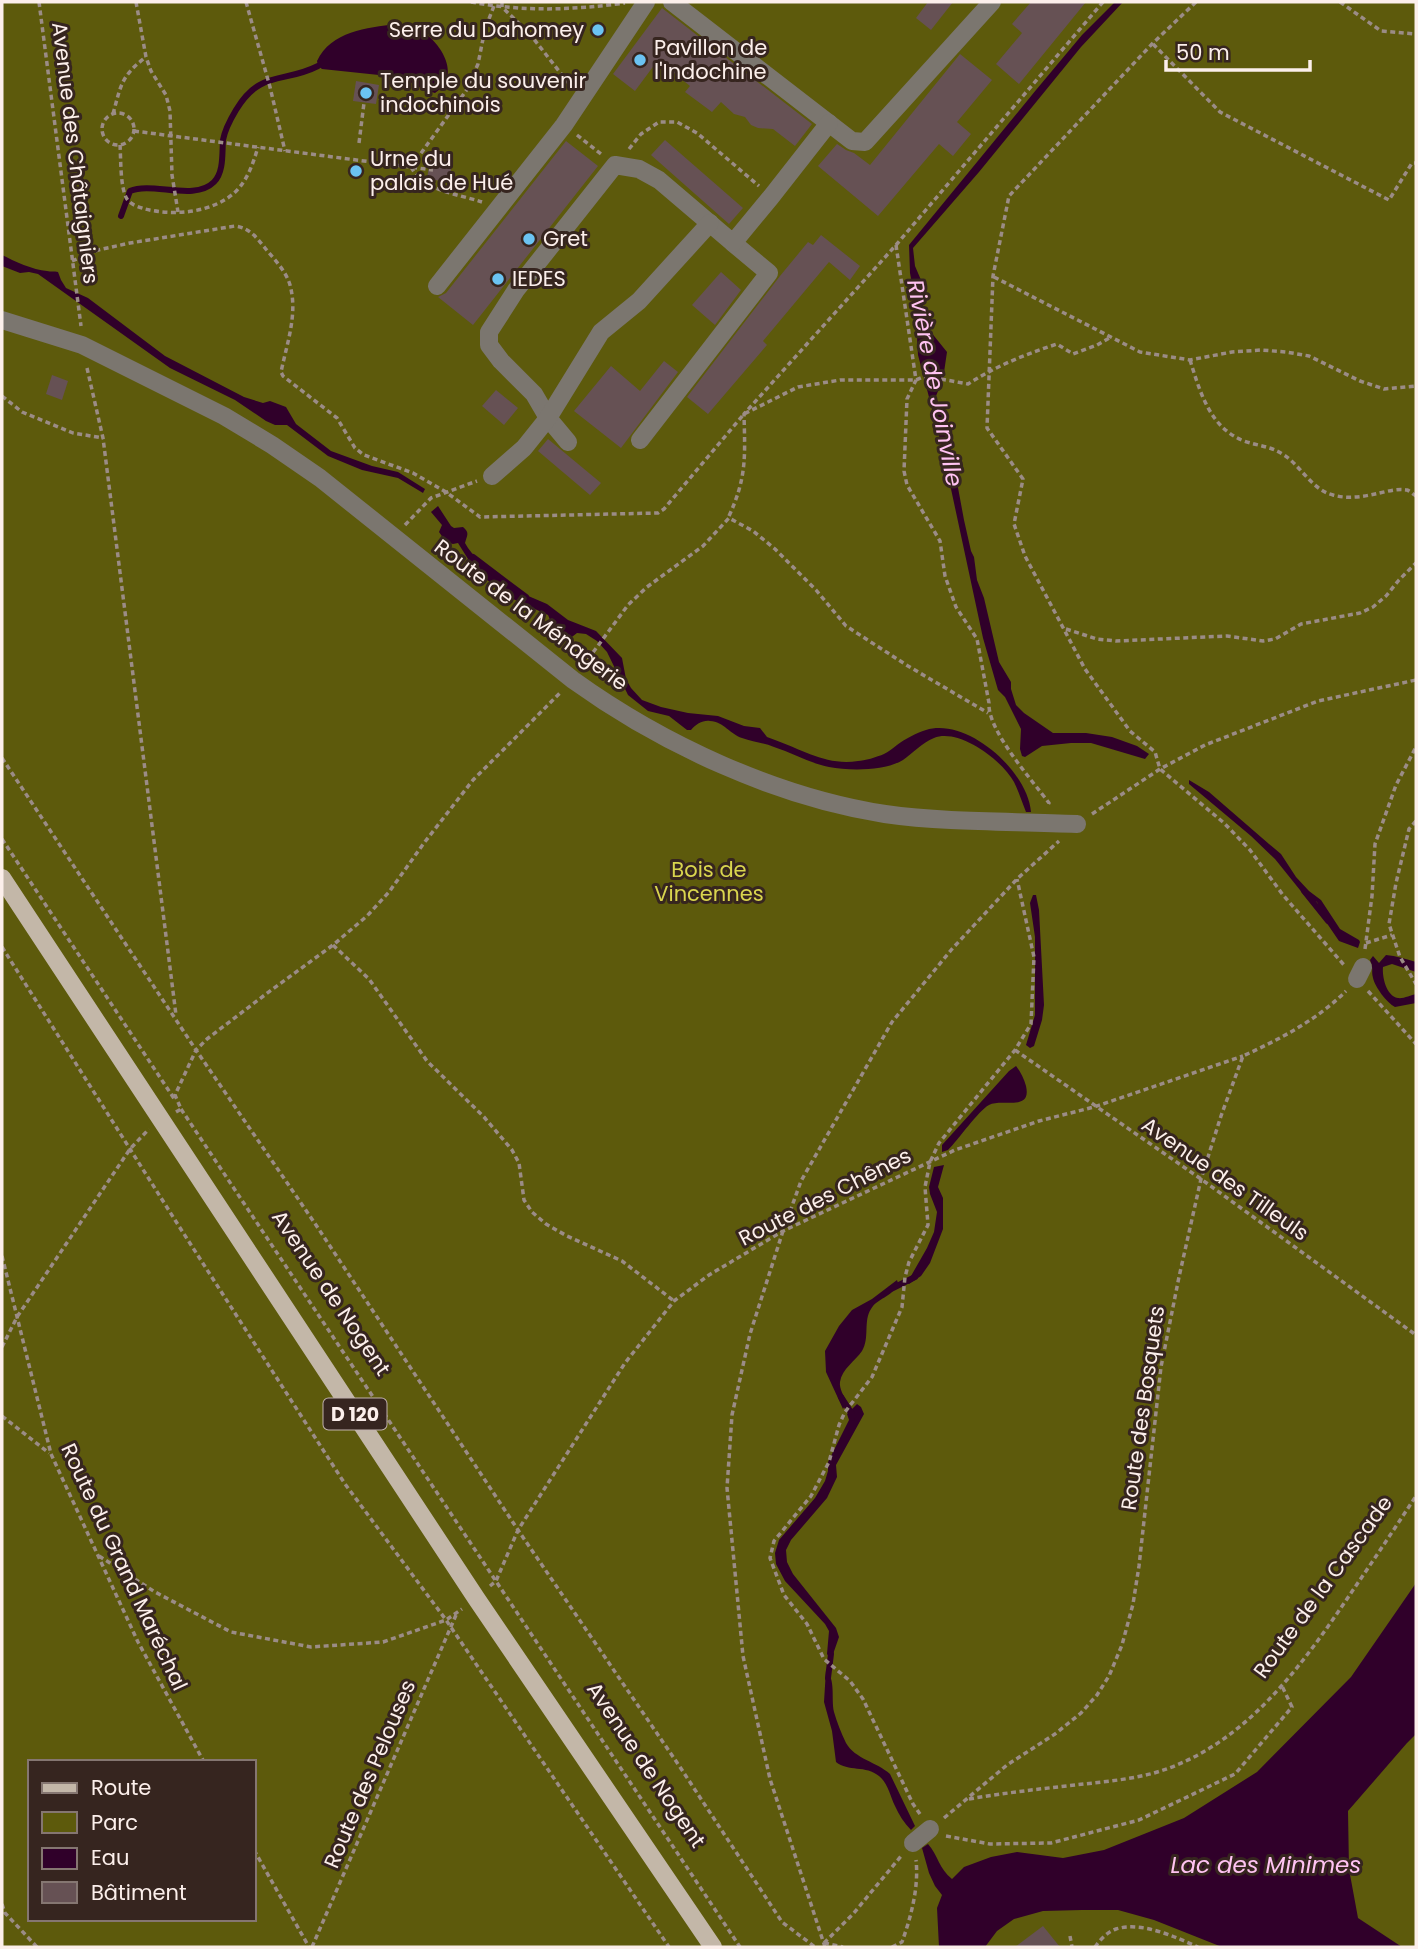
<svg xmlns="http://www.w3.org/2000/svg" width="1418" height="1949" viewBox="0 0 1418 1949" font-family="Poppins,sans-serif">
<rect width="100%" height="100%" fill="#412f28"/>
<path fill="#5d5a0c" fill-rule="evenodd" d="M2 2H1416V1947H2ZM30 1762H254V1919H30Z"/>
<g fill="#30002a">
<path d="M1115 2H1123L1081 47 979 172 913 248 915 266 921 280 922 302 926 326 947 352 943 379 936 396 949 439 964 520 971 551 974 557 977 580 984 598 999 662 1011 682V689L1016 705 1024 713 1053 733H1086L1112 737 1137 746 1149 754 1145 759 1091 743H1071L1042 746 1025 757 1022 756 1020 749 1021 729 1005 697 998 690 983 638 942 447 918 355 915 300 910 273 909 245 1036 90 1082 35Z"/>
<path d="M396 24C403 25 411 26 418 29 440 40 463 76 435 93 422 90 411 81 398 77L322 69 318 66 317 61C331 31 367 28 396 24Z"/>
<path d="M2 255C14 261 33 270 47 271 51 272 54 271 58 272L61 280 66 288 88 298 165 356 244 397 263 403 270 401 286 407 296 424 331 451 372 466 398 472 425 489 423 493 398 478 362 470 328 456 287 425H275L266 421 235 400 170 368 38 274 29 272 20 273 2 266Z"/>
<path d="M438 506 451 526 454 528 463 527C470 533 467 535 465 543L468 548 481 565 512 589 547 604 568 620 596 631 622 658 626 679 631 688 642 700 661 707 688 713 718 716 744 726 760 728 767 737 775 740C803 750 827 766 858 761 864 761 877 757 884 754 888 752 893 748 897 745 905 739 916 733 926 730 967 717 1028 771 1031 812H1026C1022 802 1019 792 1014 782 1002 760 959 728 934 738 922 743 913 753 903 760 885 771 850 771 829 767 809 763 793 753 774 747 764 743 753 742 742 738 730 734 724 722 710 721 703 720 696 724 691 730H687L669 716 648 711 628 695 607 652 597 641 586 634 577 633 568 640C555 638 553 626 548 615L513 599 483 577 473 567 458 543 453 544 446 542 439 532 442 525 431 512Z"/>
<path d="M1189 780 1209 792 1269 844 1281 854 1296 877 1309 891 1321 900 1340 929 1359 940 1360 942 1358 948 1339 941 1324 919 1317 902 1304 895 1275 859 1251 836 1189 784Z"/>
<path d="M1033 895H1036L1039 910 1044 1005 1042 1020 1034 1046 1030 1048 1026 1045 1035 1015V937L1030 903Z"/>
<path d="M1386 955C1396 956 1406 959 1416 962V972L1392 964 1383 967C1382 976 1386 996 1398 998 1403 999 1411 995 1416 994V1003L1395 1007C1387 1003 1375 987 1373 978 1371 970 1374 970 1370 960L1373 956 1379 963Z"/>
<path d="M1016 1066C1021 1072 1024 1079 1026 1086 1032 1112 1001 1098 989 1105 978 1111 959 1139 948 1150L942 1152V1145L1009 1071Z"/>
<path d="M944 1165 938 1187 943 1198V1229L930 1263 921 1276 909 1284 907 1283 927 1248 934 1232 937 1212 930 1194 929 1187 934 1167Z"/>
<path d="M897 1280 898 1283C891 1299 878 1297 871 1309 863 1321 870 1338 862 1351 855 1361 842 1369 840 1382 839 1388 844 1397 847 1402L843 1409 826 1372 825 1351 839 1326 852 1310 872 1299Z"/>
<path d="M857 1404 861 1407 864 1414 836 1465 837 1477 827 1498 791 1540 786 1550 787 1562 793 1574 836 1628 839 1637 831 1660 827 1654 829 1631 825 1624 785 1581 776 1564 775 1553 779 1540 815 1498 825 1481 828 1471V1462L849 1420 847 1414Z"/>
<path d="M1416 1583V1734L1407 1743 1348 1811 1349 1869 1358 1918 1402 1947H1222L1154 1920 1118 1910H1082L1043 1911 1014 1919 997 1931 985 1947H939L937 1908 942 1895 935 1886 929 1873 922 1848 928 1844C938 1855 939 1869 952 1879L964 1867 991 1857 1017 1852 1063 1858 1104 1850 1184 1818 1257 1772 1351 1677Z"/>
<path d="M826 1670C836 1680 831 1698 834 1712 837 1722 841 1733 846 1743 855 1759 877 1762 890 1774L915 1826 911 1830C904 1823 899 1815 895 1806 890 1796 888 1783 879 1776 866 1765 848 1772 836 1762L832 1731 824 1702Z"/>
</g>
<g fill="none" stroke-linecap="round" stroke-linejoin="round">
<g stroke="#30002a" stroke-width="6">
<path d="M121 216 130 191C152 181 194 202 214 182 224 172 222 153 223 140 225 129 230 120 236 110 261 69 283 84 318 66"/>
<path d="M473 557 526 597"/>
<path d="M1304 891 1328 921"/>
<path d="M891 1289 915 1277"/>
<path d="M841 1397 852 1414V1418"/>
<path d="M828 1678 831 1654"/>
</g>
</g>
<g fill="#665154">
<path d="M928 2H953L931 30 916 18Z"/>
<path d="M1031 2H1086L1019 84 996 64 1022 33 1012 24Z"/>
<path d="M662 8 812 124 795 146 773 129 758 128 751 125 745 117 734 114 721 102 712 112 685 92 690 86 658 60 635 91 613 74Z"/>
<path d="M960 54 992 80 957 122 971 134 953 156 939 144 878 216 818 166 837 144 846 150 854 153 870 165Z"/>
<path d="M356 81 379 85 376 104 353 101Z"/>
<path d="M665 140 743 208 729 224 651 155Z"/>
<path d="M566 141 598 166 473 325 438 297 446 293Z"/>
<path d="M430 160 452 163 449 182 427 179Z"/>
<path d="M821 235 860 266 850 280 829 262 763 341 767 345 708 414 687 397 780 276 808 242 813 245Z"/>
<path d="M721 272 741 290 715 325 692 305Z"/>
<path d="M664 361 678 372 621 448 574 411 611 366 640 391Z"/>
<path d="M52 375 68 381 62 400 46 394Z"/>
<path d="M496 390 518 408 504 425 482 406Z"/>
<path d="M548 439 601 483 590 495 538 451Z"/>
<path d="M1043 1926 1060 1947H1015Z"/>
</g>
<g fill="none" stroke-linecap="round" stroke-linejoin="round">
<g stroke="#9b8c86" stroke-width="3.5" stroke-dasharray="5 3.5" stroke-linecap="butt">
<path d="M39 2 81 326"/>
<path d="M136 2 146 57 151 71 166 95 170 111 172 175 178 212"/>
<path d="M246 2 270 87 285 151"/>
<path d="M471 2C525 12 571 10 625 3"/>
<path d="M502 2V7L529 33 570 85"/>
<path d="M1196 2 1152 44 1009 196 993 276 987 428 1023 479 1014 524 1025 556 1085 669 1130 731 1155 752 1160 769 1224 823 1250 850 1283 895 1344 965"/>
<path d="M1340 2 1381 31 1416 34"/>
<path d="M1153 44 1220 112 1389 200 1412 163H1416"/>
<circle cx="118" cy="129" r="16"/>
<path d="M113 114C121 85 121 76 146 57"/>
<path d="M134 131 433 170"/>
<path d="M577 135 601 154"/>
<path d="M359 143 364 103"/>
<path d="M120 145C121 159 120 188 127 199 131 205 139 207 145 209 174 216 210 213 233 194 247 182 253 164 258 147"/>
<path d="M629 149 641 134 659 122H677L697 133 759 186"/>
<path d="M411 167 466 91 478 64 485 29 494 6"/>
<path d="M411 167C424 191 458 194 482 202"/>
<path d="M896 245 916 380 907 399 904 471 907 485 940 541 945 576 956 607 977 639 989 703C987 730 1032 780 1049 803L1047 807"/>
<path d="M72 261 98 250 130 243 235 226C250 228 256 237 265 248 274 259 286 271 290 285 298 314 287 343 281 372L283 376 337 418 355 448 364 455 413 473 446 492 480 517 658 513 664 509 744 414 798 387 840 380H916L923 377H930L968 384C996 366 1026 354 1057 344L1073 354 1097 345 1111 337"/>
<path d="M994 277 1140 352 1190 360 1232 352 1261 350 1286 352 1309 356 1360 381 1384 389 1416 386"/>
<path d="M1190 360C1200 392 1210 428 1244 441 1258 446 1271 446 1284 455 1301 466 1312 490 1333 495 1347 499 1361 497 1375 494 1385 492 1397 488 1407 490 1410 491 1413 494 1416 496"/>
<path d="M87 368 103 438 176 1015"/>
<path d="M2 396 22 412 73 433 103 438"/>
<path d="M729 516C747 477 745 456 744 414L896 245 1103 2"/>
<path d="M405 525 431 498 477 481"/>
<path d="M1066 629 1097 639 1116 641 1227 636 1263 641 1275 639 1301 624 1360 613 1373 607 1386 596 1399 580 1416 563"/>
<path d="M583 666 628 605 647 587 703 546 729 518 753 531 775 549 816 590 846 626 908 666 988 713"/>
<path d="M2 758 196 1050 316 1225 518 1530 680 1767 782 1922 815 1947"/>
<path d="M1092 814 1160 769 1205 745 1318 701 1416 680"/>
<path d="M1416 821 1409 829 1396 883 1389 924 1400 957 1416 984"/>
<path d="M2 839 175 1100"/>
<path d="M1366 943 1392 935"/>
<path d="M333 945 369 979 427 1061 484 1117 512 1150 519 1163 524 1200 532 1212 546 1224 567 1236 622 1261 674 1301"/>
<path d="M2 947 175 1220 345 1484 446 1620 669 1947"/>
<path d="M1365 949 1372 896 1375 844 1396 785 1416 747"/>
<path d="M1368 991 1416 1044"/>
<path d="M1015 1050 1201 1179 1416 1335"/>
<path d="M181 1109 740 1947"/>
<path d="M176 1112 181 1109 175 1095 196 1050 207 1039 266 994 333 945 367 916 389 892 424 843 473 780 560 693"/>
<path d="M2 1256 51 1454 138 1642 204 1762"/>
<path d="M2 1347 17 1317 130 1149 149 1129"/>
<path d="M2 1416 49 1453"/>
<path d="M99 1556 155 1592 231 1632 311 1647 383 1642 446 1620 462 1609"/>
<path d="M490 1586 496 1581 518 1530 625 1363 674 1301 709 1275 783 1231 955 1150 1039 1121 1094 1107 1243 1056"/>
<path d="M969 1799C1004 1793 1039 1789 1075 1785 1101 1782 1128 1780 1154 1773 1244 1747 1301 1667 1351 1593 1373 1561 1395 1528 1416 1496"/>
<path d="M920 1814 913 1804 863 1699 850 1681 824 1659 807 1624 784 1595 770 1558 774 1541 811 1496 829 1462 839 1425 845 1412 872 1377 902 1307 905 1277 909 1262 928 1225 925 1187 930 1162 939 1143 1015 1050 1031 1024 1034 957 1017 879"/>
<path d="M944 1818 1007 1765 1055 1734 1081 1713 1097 1695 1109 1676 1122 1645 1133 1604 1139 1566 1161 1367 1179 1277 1201 1179 1221 1116 1243 1056C1280 1039 1317 1020 1346 991"/>
<path d="M946 1836 990 1844 1051 1843 1139 1820 1235 1774 1292 1707 1282 1686"/>
<path d="M254 1850 309 1947"/>
<path d="M2 1904 5 1913 37 1947"/>
<path d="M1070 1936 1072 1947"/>
<path d="M824 1943 853 1914 902 1855"/>
<path d="M824 1943 843 1947"/>
<path d="M312 1947 456 1615"/>
<path d="M825 1947 770 1779 743 1656 727 1488 732 1415 750 1334 783 1231 801 1181 892 1022 952 949 1017 879 1059 841"/>
<path d="M892 1947 902 1942C911 1917 919 1887 916 1860"/>
<path d="M1095 1947C1100 1940 1107 1932 1116 1929 1142 1921 1175 1937 1198 1947"/>
</g>
<g stroke="#7b766f" stroke-width="18">
<path d="M672 2 852 141 865 142 992 2"/>
<path d="M437 286 564 125 646 2"/>
<path d="M2 320 82 345 224 416 272 445 320 478 573 680C662 744 776 797 885 814 949 823 1013 821 1077 824"/>
<path d="M640 440 769 273 733 243"/>
<path d="M568 442 548 418 534 394 501 361 489 345V332L516 290 615 165 639 169 659 180 733 243 771 197 829 123"/>
<path d="M492 476 524 448 548 418 601 332 639 301 710 223"/>
<path d="M1357 979 1363 967"/>
<path d="M913 1843 930 1829"/>
</g>
<path stroke="#c3b7a8" stroke-width="18" d="M2 878 476 1598 713 1947"/>
</g>
<g fill="#6bc3f2" stroke="#36251f" stroke-width="2.5">
<circle cx="598" cy="30" r="7"/>
<circle cx="640" cy="60" r="7"/>
<circle cx="366" cy="93" r="7"/>
<circle cx="356" cy="171" r="7"/>
<circle cx="529" cy="239" r="7"/>
<circle cx="498" cy="279" r="7"/>
</g>
<g text-anchor="middle" stroke-width="6" stroke-linejoin="round" paint-order="stroke">
<rect fill="#36251f" stroke="#c1b2ae" stroke-width="2" x="323.5" y="1398.5" width="63" height="31" rx="5"/>
<g font-size="19" font-weight="bold" fill="#fcefeb">
<text x="355" y="1421">D 120</text>
</g>
<g font-size="21" fill="#fcefeb" stroke="#36251f" text-anchor="start">
<text x="584" y="37" text-anchor="end">Serre du Dahomey</text>
<text x="654" y="55">Pavillon de<tspan x="654" dy="24">l'Indochine</tspan></text>
<text x="380" y="88">Temple du souvenir<tspan x="380" dy="24">indochinois</tspan></text>
<text x="370" y="166">Urne du<tspan x="370" dy="24">palais de Hué</tspan></text>
<text x="543" y="246">Gret</text>
<text x="512" y="286">IEDES</text>
</g>
<g font-size="21" fill="#fcefeb" stroke="#36251f">
<text transform="translate(75 153) rotate(83)" y="7">Avenue des Châtaigniers</text>
<text transform="translate(531 615) rotate(37)" y="7">Route de la Ménagerie</text>
<text transform="translate(1225 1179) rotate(35)" y="7">Avenue des Tilleuls</text>
<text transform="translate(825 1197) rotate(-27)" y="7">Route des Chênes</text>
<text transform="translate(331 1293) rotate(56)" y="7">Avenue de Nogent</text>
<text transform="translate(1143 1408) rotate(-82)" y="7">Route des Bosquets</text>
<text transform="translate(124 1567) rotate(65)" y="7">Route du Grand Maréchal</text>
<text transform="translate(1323 1587) rotate(-54)" y="7">Route de la Cascade</text>
<text transform="translate(646 1765) rotate(56)" y="7">Avenue de Nogent</text>
<text transform="translate(370 1774) rotate(-67)" y="7">Route des Pelouses</text>
</g>
<g font-size="21" fill="#d9d54e" stroke="#36251f">
<text x="709" y="877">Bois de<tspan x="709" dy="24">Vincennes</tspan></text>
</g>
<g font-size="23" font-style="italic" fill="#ffc3f2" stroke="#36251f">
<text transform="translate(935 383) rotate(79)" y="8">Rivière de Joinville</text>
<text x="1266" y="1873">Lac des Minimes</text>
</g>
</g>
<rect width="1418" height="1949" fill="none" stroke="#fcefeb" stroke-width="7"/>
<rect x="28" y="1760" width="228" height="161" fill="#36251f" stroke="#857671" stroke-width="2"/>
<rect x="42" y="1783" width="35" height="10" fill="#c3b7a8" stroke="#857671" stroke-width="2"/>
<text x="91" y="1795" font-size="21" fill="#fcefeb">Route</text>
<rect x="42" y="1812" width="35" height="21" fill="#5d5a0c" stroke="#857671" stroke-width="2"/>
<text x="91" y="1830" font-size="21" fill="#fcefeb">Parc</text>
<rect x="42" y="1848" width="35" height="21" fill="#30002a" stroke="#857671" stroke-width="2"/>
<text x="91" y="1865" font-size="21" fill="#fcefeb">Eau</text>
<rect x="42" y="1882" width="35" height="21" fill="#665154" stroke="#857671" stroke-width="2"/>
<text x="91" y="1900" font-size="21" fill="#fcefeb">Bâtiment</text>
<path d="M1166 60v10h144v-10" fill="none" stroke="#fcefeb" stroke-width="3.5"/>
<text x="1176" y="60" font-size="21" fill="#fcefeb" stroke="#36251f" stroke-width="5" paint-order="stroke">50 m</text>
</svg>
